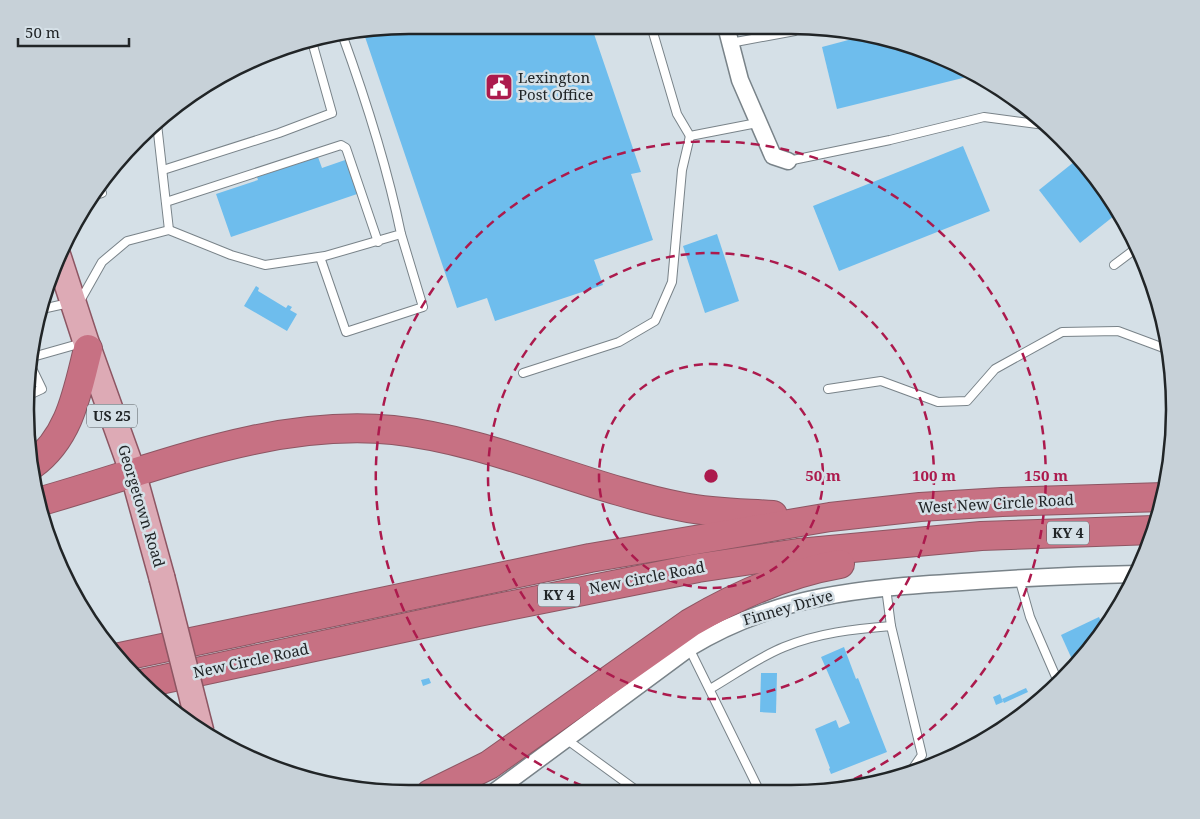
<svg xmlns="http://www.w3.org/2000/svg" width="1200" height="819" viewBox="0 0 1200 819" font-family="'Noto Serif',serif">
<rect width="100%" height="100%" fill="#d5e0e7"/>
<g fill="#6ebded">
<path d="M410 25 592 28 641 172 631 174 653 240 594 260 603 285 495 321 487 298 457 308 363 31Z"/>
<path d="M871 34 961 65 975 75 837 109 822 47Z"/>
<path d="M963 146 990 211 839 271 813 206Z"/>
<path d="M318 157 322 168 348 159 360 193 231 237 216 194 258 180 257 177Z"/>
<path d="M1079 158 1110 196 1119 212 1080 243 1039 190Z"/>
<path d="M717 234 739 301 705 313 683 246Z"/>
<path d="M256 286 259 288 258 291 286 308 288 305 292 307 290 310 297 314 287 331 244 306Z"/>
<path d="M1099 617 1105 630 1075 666 1061 635Z"/>
<path d="M844 647 856 679 858 678 887 752 831 774 829 769 830 768 815 729 836 720 839 728 850 723 821 657Z"/>
<path d="M761 673H777L776 713 760 712Z"/>
<path d="M429 678 431 683 423 686 421 680Z"/>
<path d="M1026 688 1028 692 1004 703 1002 699Z"/>
<path d="M1000 694 1003 702 996 705 993 697Z"/>
<path d="M617 784 622 791H607Z"/>
</g>
<g fill="none" stroke-linecap="round" stroke-linejoin="round">
<defs>
<g id="lane">
<path d="M652 29 677 114 690 136 757 123"/>
<path d="M730 43 795 31"/>
<path d="M157 124 169 230"/>
<path d="M788 161 890 140 984 117 1045 125"/>
<path d="M163 170 279 133 332 113 311 38"/>
<path d="M96 195 102 193 100 188"/>
<path d="M166 202 341 145 346 148 378 242"/>
<path d="M320 257 346 332 423 307 401 234"/>
<path d="M1114 265 1138 247"/>
<path d="M80 301 102 262 127 241 169 230 231 255 265 265 325 256 401 234C387 166 366 100 342 34"/>
<path d="M42 309 69 303"/>
<path d="M29 358 82 343"/>
<path d="M28 360 42 389 29 395"/>
<path d="M523 373 619 342 655 321 672 282 682 170 690 136"/>
<path d="M828 389 881 381 938 402 967 401 995 369 1062 332 1118 331 1169 350"/>
<path d="M1019 578 1030 617 1059 684"/>
<path d="M886 588 891 626"/>
<path d="M689 648 758 788"/>
<path d="M710 689C734 675 759 657 784 647 818 633 854 629 891 626L922 755 911 771"/>
<path d="M566 739 636 790"/>
</g>
<g id="street">
<path d="M727 30 740 80 773 156 788 161"/>
<path d="M493 793 689 648C775 595 863 588 962 582 1020 578 1078 575 1137 574"/>
</g>
<path id="primary" d="M58 256 86 342 133 473 162 578"/>
<g id="highway">
<path d="M32 465C70 437 77 393 88 349"/>
<path d="M38 502C153 470 271 418 393 430 493 441 585 488 683 507 713 513 743 513 773 515"/>
<path d="M120 657 590 558 830 517 920 507 1002 502 1164 497"/>
<path d="M141 684 478 612 698 568 798 553 981 536 1154 530"/>
<path d="M430 794 489 765 690 623C736 596 787 573 840 564"/>
</g>
</defs>
<use href="#lane" stroke="#798389" stroke-width="10"/>
<use href="#street" stroke="#798389" stroke-width="19"/>
<use href="#primary" stroke="#8d5663" stroke-width="28"/>
<use href="#highway" stroke="#8d5663" stroke-width="30"/>
<use href="#lane" stroke="#fff" stroke-width="8"/>
<use href="#street" stroke="#fff" stroke-width="16"/>
<use href="#primary" stroke="#ddaab5" stroke-width="25"/>
<use href="#highway" stroke="#c77183" stroke-width="28"/>
<defs>
<path id="primary-bridge" d="M162 578 201 732"/>
</defs>
<use href="#primary-bridge" stroke="#8d5663" stroke-width="28" stroke-linecap="butt"/>
<use href="#primary-bridge" stroke="#ddaab5" stroke-width="25"/>
</g>
<g fill="none" stroke="#ac1a4d" stroke-width="2.5" stroke-dasharray="9 6">
<circle cx="711" cy="476" r="112"/>
<circle cx="711" cy="476" r="223"/>
<path d="M596 791A335 335 0 1 1 836 787"/>
</g>
<defs>
<symbol id="civic-square" viewBox="-11 -11 22 22"><rect x="-9" y="-9" width="18" height="18" rx="4" fill="#ac1a4d" stroke="#d5e0e7"/><path d="M-.6-6.5H3V-4.5H.6V-3L4-1V1h2V6H-6V1h2V-1L-.6-3ZM-1.2 2.5V6h2.4V2.5Z" fill="#fff"/></symbol>
</defs>
<g fill-rule="evenodd">
<use href="#civic-square" x="483" y="71" width="32" height="32"/>
</g>
<g text-anchor="middle" stroke-width="5" stroke-linejoin="round" paint-order="stroke">
<g fill="#d5e0e7" stroke="#575d61" stroke-width="1">
<rect x="87" y="404.5" width="50" height="23" rx="4"/>
<rect x="1047" y="521.5" width="42" height="23" rx="4"/>
<rect x="538" y="583.5" width="42" height="23" rx="4"/>
</g>
<g font-size="14" font-weight="bold" fill="#212527">
<text x="112" y="421">US 25</text>
<text x="1068" y="538">KY 4</text>
<text x="559" y="600">KY 4</text>
</g>
<g font-size="15" fill="#212527" stroke="#d5e0e7" text-anchor="start">
<text x="518" y="83">Lexington<tspan x="518" dy="17">Post Office</tspan></text>
</g>
<g font-size="15" fill="#212527" stroke="#d5e0e7">
<text transform="translate(996 504) rotate(-3)" y="5">West New Circle Road</text>
<text transform="translate(141 506) rotate(73)" y="5">Georgetown Road</text>
<text transform="translate(647 578) rotate(-11)" y="5">New Circle Road</text>
<text transform="translate(788 608) rotate(-16)" y="5">Finney Drive</text>
<text transform="translate(251 661) rotate(-12)" y="5">New Circle Road</text>
</g>
</g>
<path d="M0 0H1200V819H0ZM409 34H791A375 375 0 0 1 1166 409V410A375 375 0 0 1 791 785H409A375 375 0 0 1 34 410V409A375 375 0 0 1 409 34Z" fill="#c7d1d8" fill-rule="evenodd"/>
<path fill="none" stroke="#212527" stroke-width="2.5" d="M409 34H791A375 375 0 0 1 1166 409V410A375 375 0 0 1 791 785H409A375 375 0 0 1 34 410V409A375 375 0 0 1 409 34Z"/>
<circle cx="711" cy="476" r="8" fill="#ac1a4d" stroke="#d5e0e7" stroke-width="2.5"/>
<g font-size="15" text-anchor="middle" font-weight="bold" fill="#ac1a4d" stroke="#d5e0e7" stroke-width="5" stroke-linejoin="round" paint-order="stroke">
<text x="823" y="481">50 m</text>
<text x="934" y="481">100 m</text>
<text x="1046" y="481">150 m</text>
</g>
<path d="M18 38v8h111v-8" fill="none" stroke="#212527" stroke-width="2.5"/>
<text x="25" y="38" font-size="15" fill="#212527" stroke="#d5e0e7" stroke-width="4" paint-order="stroke">50 m</text>
</svg>
